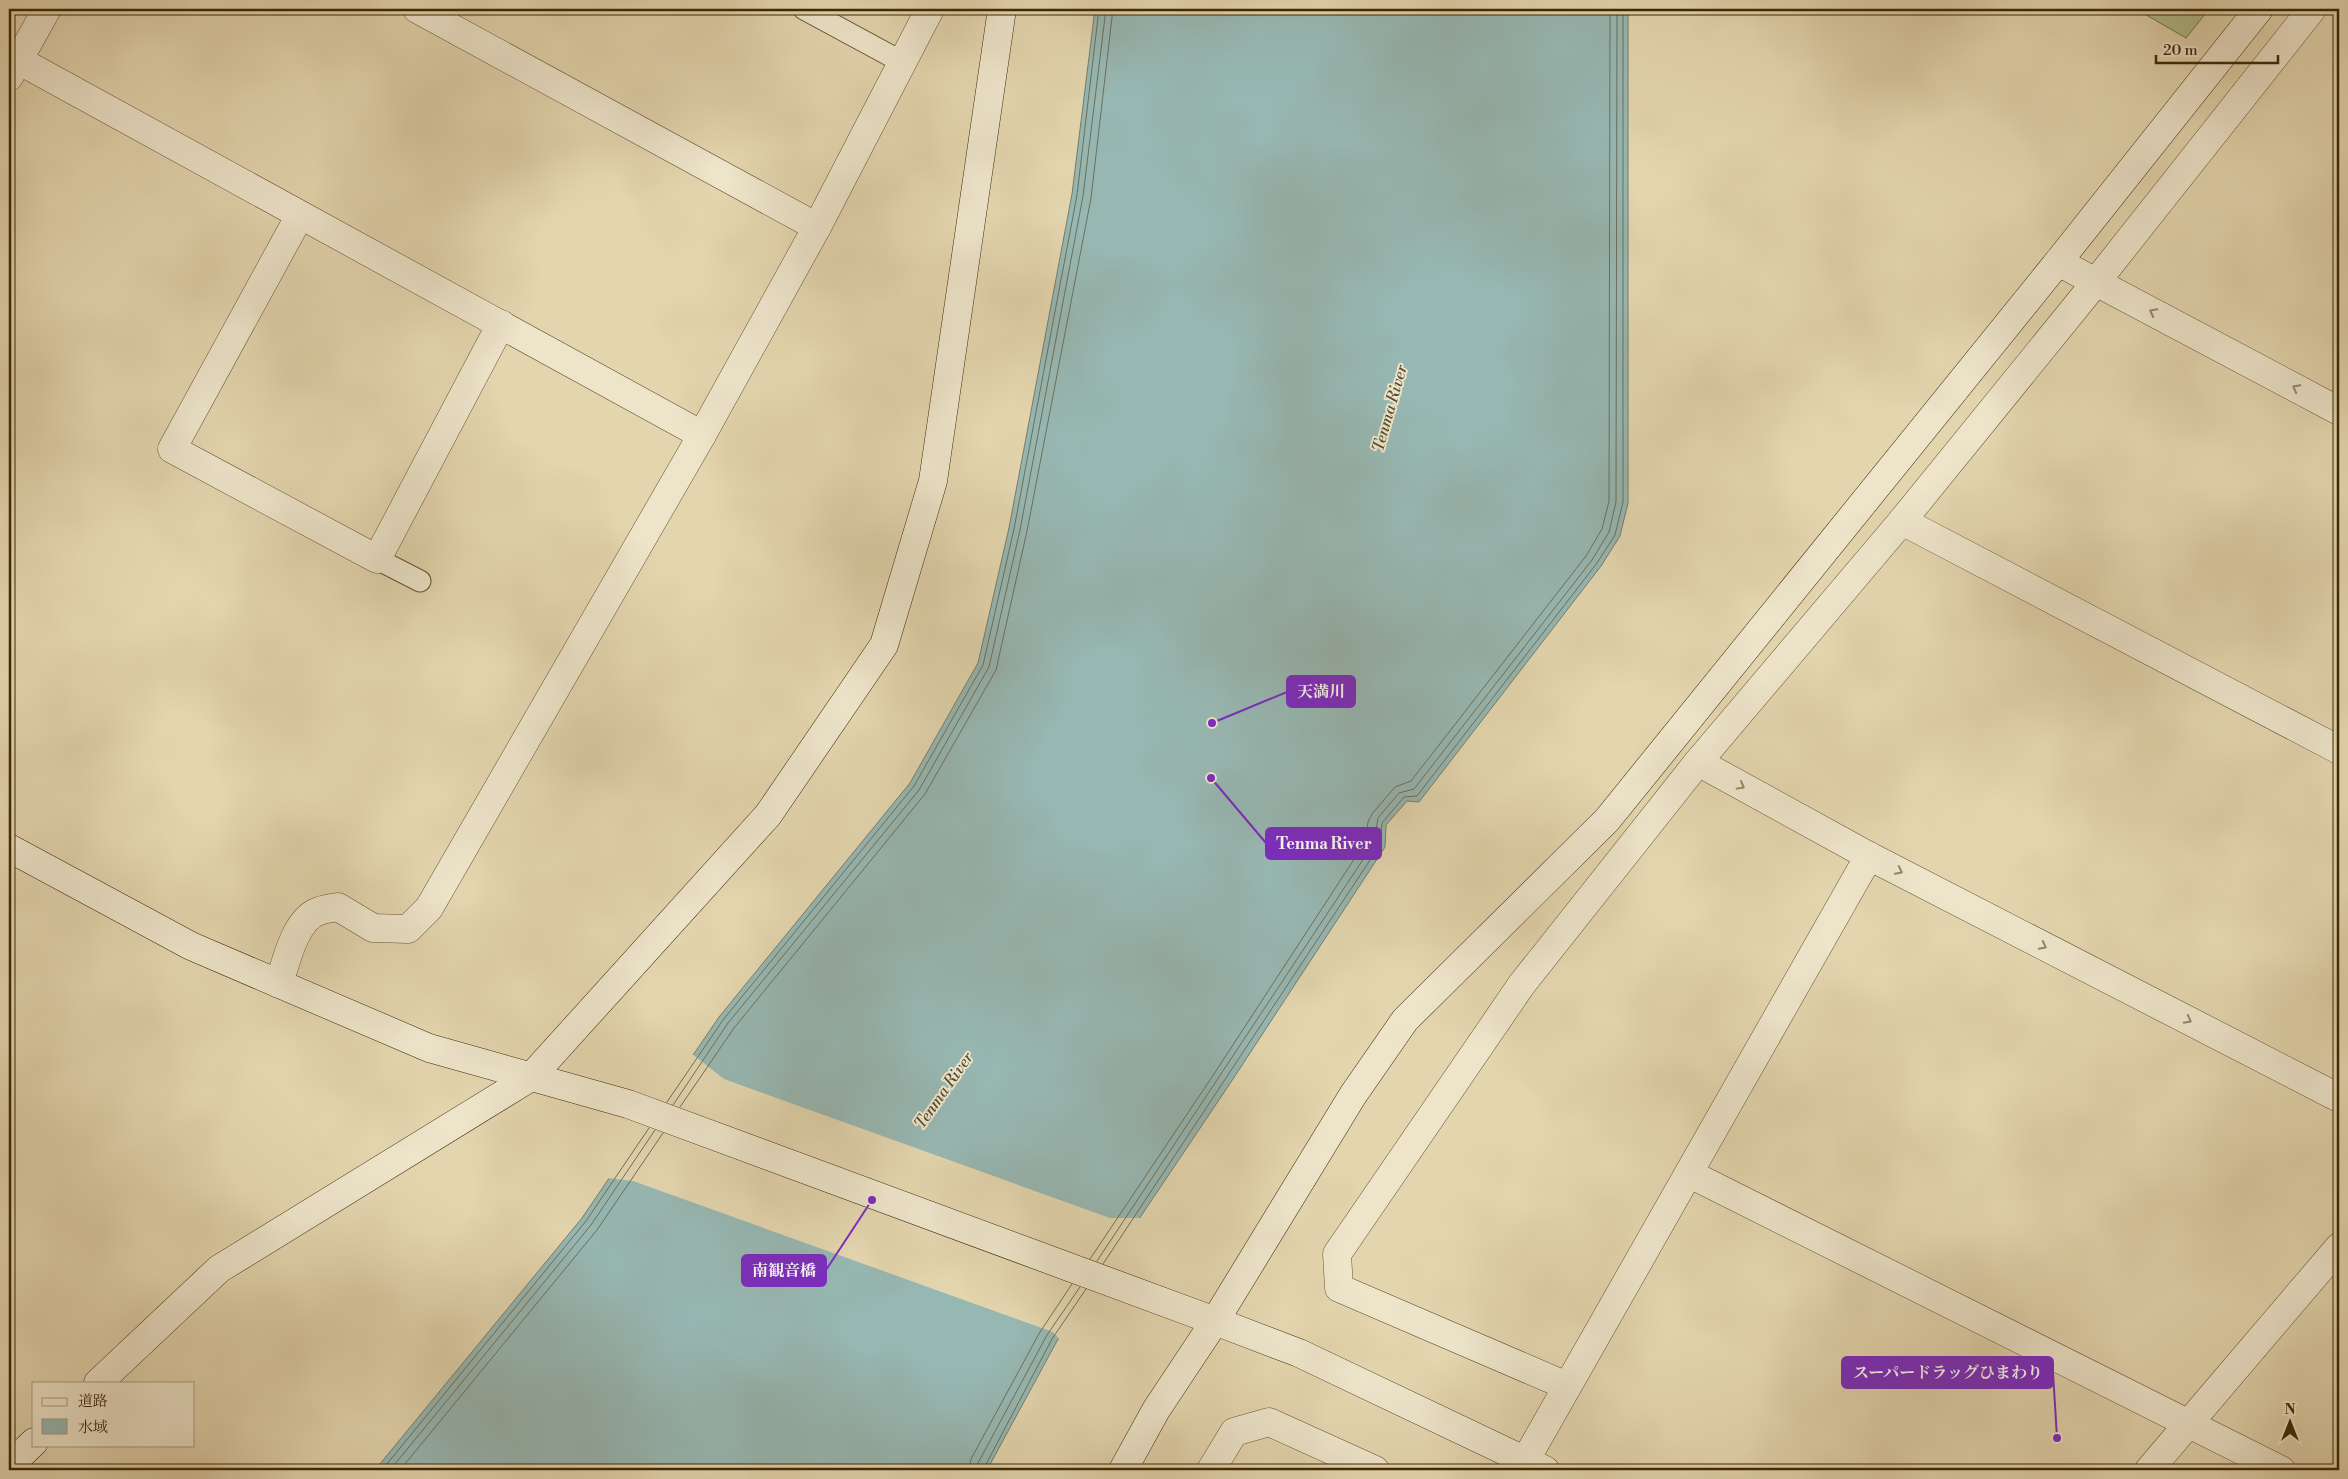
<svg xmlns="http://www.w3.org/2000/svg" width="2348" height="1479" viewBox="0 0 2348 1479" font-family="'Libre Bodoni','Noto Serif JP',serif">
<rect width="100%" height="100%" fill="#e3d5ae"/>
<filter id="stains"><feTurbulence type="fractalNoise" baseFrequency=".004" numOctaves="4"/><feColorMatrix values="0 0 0 0 .2 0 0 0 0 .09 0 0 0 0 .02 0 0 0 .5 -.17"/></filter>
<radialGradient id="worn" r=".72"><stop offset=".6" stop-color="#630" stop-opacity="0"/><stop offset="1" stop-color="#630" stop-opacity=".3"/></radialGradient>
<path fill="#b2bd8b" stroke="#787248" d="M2136 9H2209L2186 38Z"/>
<path fill="#97b7b2" stroke="#737e6d" d="M1095 9H1628V503L1620 536 1601 566 1419 802 1407 801 1386 825 1385 847 1229 1085 1057 1341 987 1470H375L582 1218 719 1017 910 783 978 663 1009 528 1072 194Z"/>
<path fill="#e3d5ae" d="M691 1053 724 1079 1110 1218H1142L1060 1340 1053 1332 633 1181 606 1178Z"/>
<g fill="none" stroke-linecap="round" stroke-linejoin="round">
<g stroke="#6a705c" stroke-width="1">
<path d="M667 1102 723 1020 914 786 983 665 1014 529 1077 195 1099 9"/>
<path d="M673 1105 728 1023 919 790 989 667 1020 530 1083 196 1106 9"/>
<path d="M680 1107 734 1028 925 794 996 670 1027 531 1091 198 1113 9"/>
<path d="M1090 1259 1214 1074 1366 841 1368 822 1372 814 1395 787 1411 781 1586 556 1602 529 1609 501 1610 9"/>
<path d="M1097 1261 1374 843 1378 818 1399 793 1414 789 1592 560 1609 532 1616 502 1617 9"/>
<path d="M1103 1264 1380 845 1382 823 1404 797 1417 796 1597 563 1615 535 1623 502V9"/>
<path d="M382 1470 586 1221 649 1128"/>
<path d="M390 1470 591 1225 655 1130"/>
<path d="M400 1470 597 1230 663 1133"/>
<path d="M969 1470 971 1459 1040 1332 1072 1284"/>
<path d="M977 1470 978 1463 1047 1335 1080 1287"/>
<path d="M983 1470 1052 1339 1086 1289"/>
</g>
<defs>
<g id="lane">
<path d="M804 9 902 62"/>
<path d="M377 559 420 581"/>
</g>
<g id="street">
<path d="M417 9 817 227"/>
<path d="M9 55 702 435"/>
<path d="M9 77 47 9"/>
<path d="M300 215 172 449 377 559 501 324"/>
<path d="M2058 262 2339 411"/>
<path d="M1902 521 2339 750"/>
<path d="M1698 762 1869 856 2339 1098"/>
<path d="M279 984C286 962 295 919 319 911 325 909 332 908 338 907L373 928 408 929 429 908 702 435 817 227 930 9"/>
<path d="M1690 1174 2281 1470"/>
<path d="M1567 1386 1339 1288 1337 1254 1522 984 1698 762 1902 521 2096 282 2312 9"/>
<path d="M1525 1461 1869 856"/>
<path d="M1211 1470 1234 1432 1269 1422 1375 1470"/>
<path d="M2149 1470 2339 1247"/>
</g>
<g id="secondary">
<path d="M9 848 191 946 429 1048 628 1104 1215 1321 1299 1353 1545 1470"/>
<path d="M98 1383 219 1269 531 1077 768 815 884 645 933 481 1002 9"/>
<path d="M9 1466 34 1442"/>
<path d="M1123 1470 1156 1410 1215 1321 1353 1095 1405 1020 1607 820 2058 262 2259 9"/>
</g>
</defs>
<use href="#lane" stroke="#66532f" stroke-width="23"/>
<use href="#street" stroke="#66532f" stroke-width="29"/>
<use href="#secondary" stroke="#3d2805" stroke-width="29"/>
<use href="#lane" stroke="#ede4ca" stroke-width="21"/>
<use href="#street" stroke="#ede4ca" stroke-width="28"/>
<use href="#secondary" stroke="#ede4ca" stroke-width="28"/>
</g>
<defs><path id="oneway-chevron" d="M-2-3.5L2.5 0L-2 3.5" fill="none" stroke-width="1.6" stroke-linecap="round" stroke-linejoin="round" transform="scale(1.25)"/></defs>
<g stroke="#958668">
<use href="#oneway-chevron" transform="translate(2153 312) rotate(-152)"/>
<use href="#oneway-chevron" transform="translate(2296 388) rotate(-152)"/>
<use href="#oneway-chevron" transform="translate(1741 786) rotate(29)"/>
<use href="#oneway-chevron" transform="translate(1899 871) rotate(27)"/>
<use href="#oneway-chevron" transform="translate(2043 946) rotate(27)"/>
<use href="#oneway-chevron" transform="translate(2188 1020) rotate(27)"/>
</g>
<g text-anchor="middle" stroke-width="4" stroke-linejoin="round" paint-order="stroke">
<g font-size="16" font-style="italic" fill="#544c30" stroke="#ede4ca">
<text transform="translate(1389 408) rotate(-74)" y="6">Tenma River</text>
<text transform="translate(943 1090) rotate(-55)" y="6">Tenma River</text>
</g>
</g>
<path fill="none" stroke="#7b2cbf" stroke-width="2" d="M1212 723L1287 692M1211 778L1266 843M872 1200L826 1270M2057 1438L2053 1372"/>
<g fill="#7b2cbf" stroke="#ede4ca" stroke-width="2">
<circle cx="1212" cy="723" r="5"/>
<circle cx="1211" cy="778" r="5"/>
<circle cx="872" cy="1200" r="5"/>
<circle cx="2057" cy="1438" r="5"/>
</g>
<g fill="#7b2cbf" stroke="#7b2cbf" stroke-width="2">
<rect x="1287" y="676" width="68" height="31" rx="5"/>
<rect x="1266" y="828" width="115" height="31" rx="5"/>
<rect x="742" y="1255" width="84" height="31" rx="5"/>
<rect x="1842" y="1357" width="211" height="31" rx="5"/>
</g>
<g font-size="16" text-anchor="middle" font-weight="bold" fill="#fff">
<text x="1321" y="697">天満川</text>
<text x="1324" y="849">Tenma River</text>
<text x="784" y="1276">南観音橋</text>
<text x="1948" y="1378">スーパードラッグひまわり</text>
</g>
<rect width="2348" height="1479" fill="none" stroke="#e3d5ae" stroke-width="30"/>
<rect x="10" y="10" width="2328" height="1459" fill="none" stroke="#3d2805" stroke-width="2.5"/>
<rect x="15" y="15" width="2318" height="1449" fill="none" stroke="#3d2805"/>
<rect x="32" y="1382" width="162" height="65" fill="#ede4ca" stroke="#a7997b"/>
<rect x="42" y="1398" width="25" height="8" fill="#ede4ca" stroke="#a7997b"/>
<text x="78" y="1406" font-size="15" fill="#3d2805">道路</text>
<rect x="42" y="1419" width="25" height="15" fill="#97b7b2" stroke="#a7997b"/>
<text x="78" y="1432" font-size="15" fill="#3d2805">水域</text>
<g transform="translate(2290 1422)" stroke="#ede4ca" stroke-width="4" paint-order="stroke">
<path d="M0-4L9 19L0 12L-9 19Z" fill="#3d2805"/>
<text y="-8" font-size="14" font-weight="bold" text-anchor="middle" fill="#3d2805">N</text>
</g>
<path d="M2156 55v8h122v-8" fill="none" stroke="#3d2805" stroke-width="2.5"/>
<text x="2163" y="55" font-size="15" fill="#3d2805" stroke="#ede4ca" stroke-width="4" paint-order="stroke">20 m</text>
<rect width="100%" height="100%" filter="url(#stains)"/>
<rect width="100%" height="100%" fill="url(#worn)"/>
</svg>
